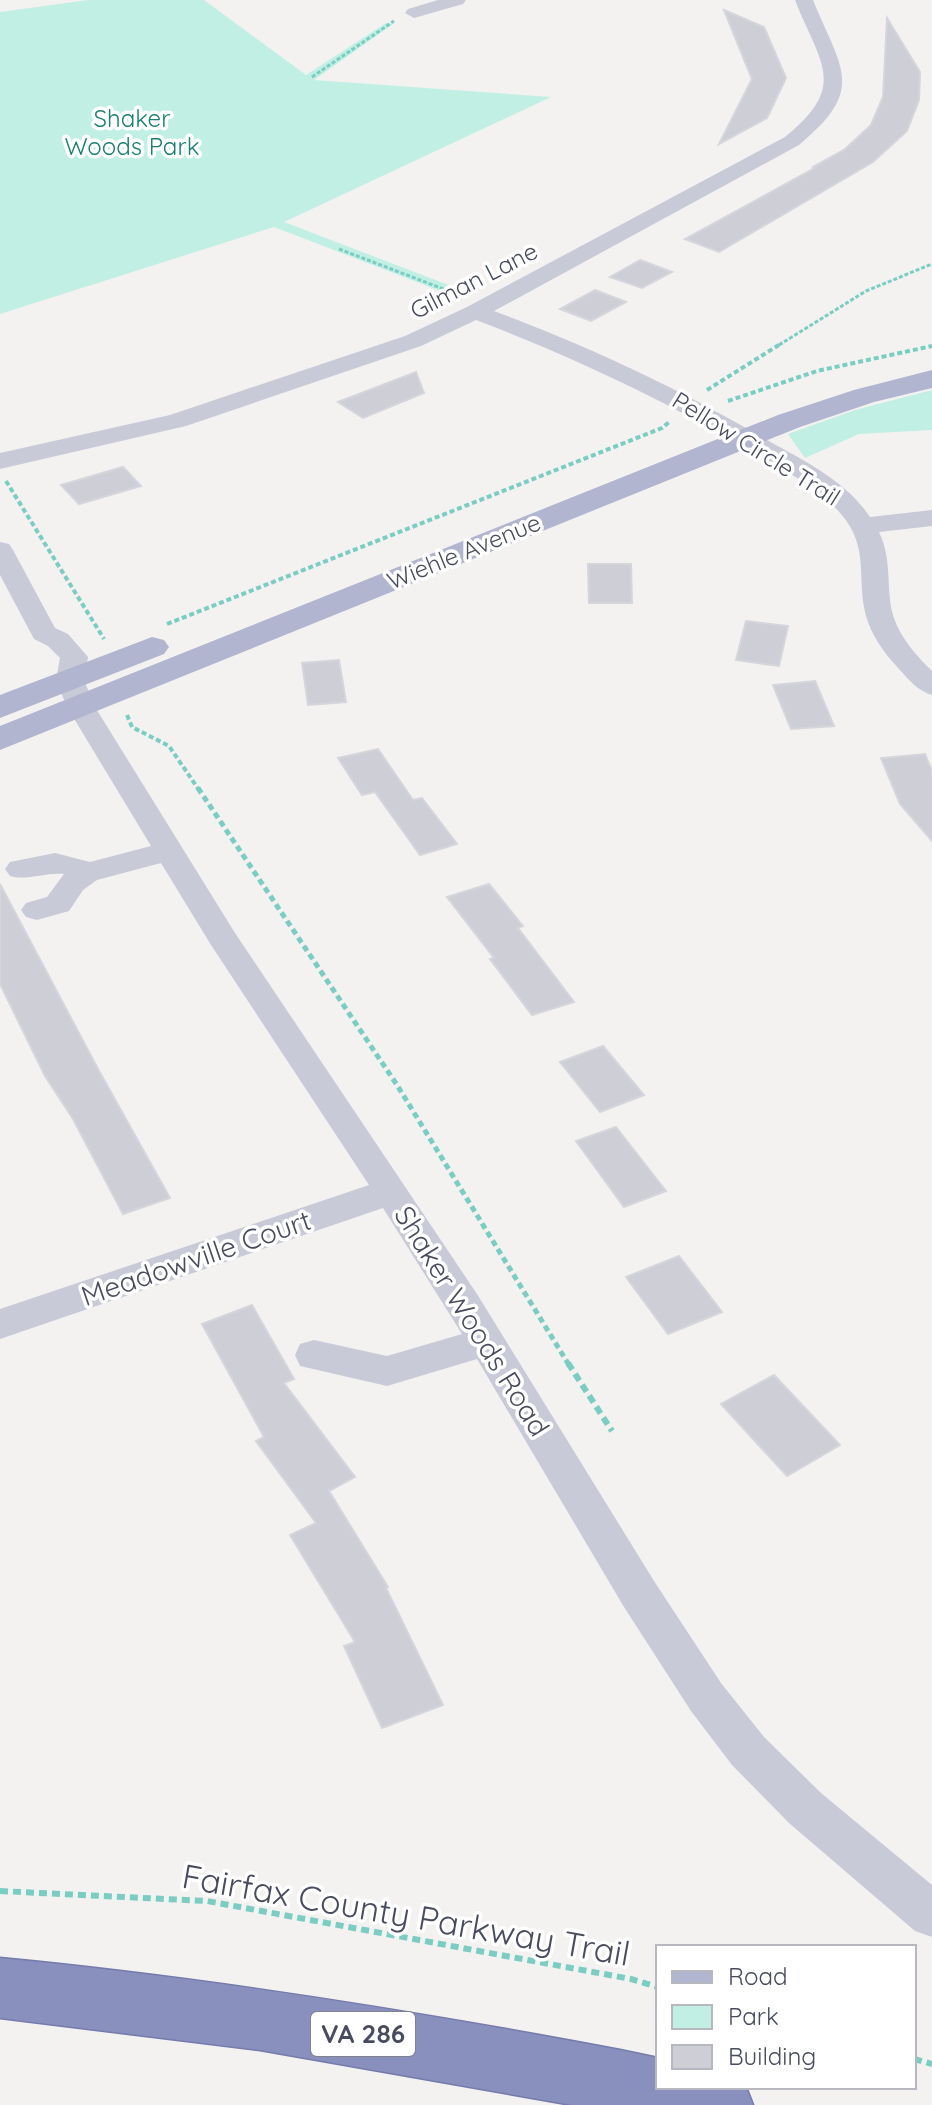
<svg xmlns="http://www.w3.org/2000/svg" width="932" height="2105" viewBox="0 0 932 2105" font-family="Quicksand,sans-serif">
<rect width="100%" height="100%" fill="#f3f2f1"/>
<g fill="#c1efe3">
<path d="M88 0H204L306 75 386 23 393 24 314 80 551 97 284 222 472 294 461 299 274 227 0 314V12Z"/>
<path d="M932 390V430L859 434 805 458 788 434 855 410Z"/>
</g>
<g fill="#cecfd6" stroke="#d5d5dc" stroke-width="2">
<path d="M724 10 764 27 786 78 767 118 719 144 752 79Z"/>
<path d="M887 18 920 72 919 100 907 131 873 162 719 252 685 239 815 168 813 167 844 150 871 125 883 97Z"/>
<path d="M640 260 672 272 642 288 610 277Z"/>
<path d="M595 290 626 302 591 321 560 309Z"/>
<path d="M416 372 424 393 363 418 338 402Z"/>
<path d="M123 467 141 486 79 504 61 485Z"/>
<path d="M588 564H631L632 603H589Z"/>
<path d="M746 621 788 626 779 666 736 660Z"/>
<path d="M339 660 346 702 308 705 302 663Z"/>
<path d="M815 681 834 726 791 729 773 685Z"/>
<path d="M378 749 413 800 422 798 457 844 420 855 375 792 362 795 338 758Z"/>
<path d="M925 754 932 771V841L900 804 881 758Z"/>
<path d="M0 884 98 1069 170 1198 123 1214 73 1119 45 1076 0 984Z"/>
<path d="M489 884 523 926 518 928 574 1002 532 1015 490 959 494 958 447 897Z"/>
<path d="M603 1046 644 1095 600 1112 560 1062Z"/>
<path d="M616 1127 666 1191 624 1207 576 1141Z"/>
<path d="M679 1256 722 1312 668 1334 626 1277Z"/>
<path d="M252 1305 294 1379 284 1383 355 1477 329 1491 388 1587 386 1588 443 1705 382 1728 344 1646 355 1642 290 1535 316 1523 256 1441 264 1437 202 1324Z"/>
<path d="M774 1375 840 1445 787 1476 721 1404Z"/>
</g>
<g fill="none" stroke-linecap="round" stroke-linejoin="round">
<defs>
<path id="highway" d="M0 1958C209 1978 414 2011 620 2050L658 2058V2087H746L753 2105H572L260 2050 0 2018Z"/>
</defs>
<use href="#highway" stroke="#757baa" stroke-width="3"/>
<g stroke="#79cdc2" stroke-width="3" stroke-dasharray="4 2" stroke-linecap="butt">
<path d="M312 77 394 21"/>
<path d="M339 249 459 295"/>
<path d="M779 345 866 291 932 264"/>
</g>
<g stroke="#79cdc2" stroke-width="4" stroke-dasharray="5 3" stroke-linecap="butt">
<path d="M707 390 782 343"/>
<path d="M728 401 817 371 932 346"/>
<path d="M6 481 104 639"/>
<path d="M167 624 662 428 669 422"/>
<path d="M127 715 132 727 169 746 199 790"/>
</g>
<path stroke="#79cdc2" stroke-width="5" stroke-dasharray="6 4" stroke-linecap="butt" d="M198 788 397 1085 569 1365"/>
<g stroke="#79cdc2" stroke-width="6" stroke-dasharray="8 5" stroke-linecap="butt">
<path d="M568 1363 612 1431"/>
<path d="M0 1891 207 1901 631 1979 658 1987"/>
<path d="M914 2059 932 2064"/>
</g>
<g fill="#c8cad8" fill-rule="evenodd">
<path d="M438 0H466L463 4 414 18 405 13 408 9Z"/>
<path d="M795 0H813C841 69 867 89 799 145L494 311C589 346 681 390 769 441 806 462 846 481 870 517L932 510V526L879 532C891 557 887 580 891 607 896 633 914 653 932 671V695C918 691 909 680 899 669 884 653 870 634 865 612 857 576 869 546 841 514 819 488 786 472 757 454 667 402 574 357 476 320L421 346 186 426 0 469V453L170 415 405 336 467 307 785 137C849 85 820 64 795 0Z"/>
<path d="M0 542 9 544 13 550 55 628 68 634 88 657 84 680 95 707 235 933 477 1294 654 1581 721 1683 764 1737 821 1793 932 1885V1937L915 1931 789 1823 732 1765 691 1711 624 1607 477 1359 387 1386 300 1366 295 1355 300 1344 314 1340 387 1356 462 1334 383 1208 0 1339V1309L369 1185 211 945 161 863 97 880 83 890 69 911 37 920 26 917 21 910 26 903 47 897 64 874C45 872 28 881 10 876L5 869 10 862 55 853 90 862 151 846 67 707 56 680 60 658 48 646 34 639 0 575Z"/>
</g>
<g fill="#b1b5cf" fill-rule="evenodd">
<path d="M932 370V388L874 402 800 427 0 750V726L778 415 854 390Z"/>
<path d="M152 637 164 640 169 647 164 654 0 718V695Z"/>
</g>
<use href="#highway" fill="#8990be" fill-rule="evenodd"/>
</g>
<g text-anchor="middle" stroke-width="7" stroke-linejoin="round" paint-order="stroke">
<g font-size="24" fill="#198072" stroke="#fff">
<text x="132" y="127">Shaker<tspan x="132" dy="28">Woods Park</tspan></text>
</g>
<g font-size="24" fill="#494c5e" stroke="#fff">
<text transform="translate(474 281) rotate(-27)" y="8">Gilman Lane</text>
<text transform="translate(756 449) rotate(32)" y="8">Pellow Circle Trail</text>
<text transform="translate(464 552) rotate(-22)" y="8">Wiehle Avenue</text>
</g>
<rect fill="#fff" stroke="#80828e" stroke-width="2" x="311" y="2012" width="104" height="44" rx="6"/>
<g font-size="26" font-weight="bold" fill="#494c5e">
<text x="363" y="2043">VA 286</text>
</g>
<g font-size="28" fill="#494c5e" stroke="#fff">
<text transform="translate(196 1258) rotate(-19)" y="10">Meadowville Court</text>
<text transform="translate(472 1321) rotate(58)" y="10">Shaker Woods Road</text>
</g>
<g font-size="34" fill="#494c5e" stroke="#fff">
<text transform="translate(406 1915) rotate(10)" y="12">Fairfax County Parkway Trail</text>
</g>
</g>
<rect x="656" y="1945" width="260" height="144" fill="#ffffff" stroke="#b6b7bf" stroke-width="2"/>
<rect x="672" y="1971" width="40" height="12" fill="#b1b5cf" stroke="#b6b7bf" stroke-width="2"/>
<text x="728" y="1985" font-size="24" fill="#494c5e">Road</text>
<rect x="672" y="2005" width="40" height="24" fill="#c1efe3" stroke="#b6b7bf" stroke-width="2"/>
<text x="728" y="2025" font-size="24" fill="#494c5e">Park</text>
<rect x="672" y="2045" width="40" height="24" fill="#cecfd6" stroke="#b6b7bf" stroke-width="2"/>
<text x="728" y="2065" font-size="24" fill="#494c5e">Building</text>
</svg>
